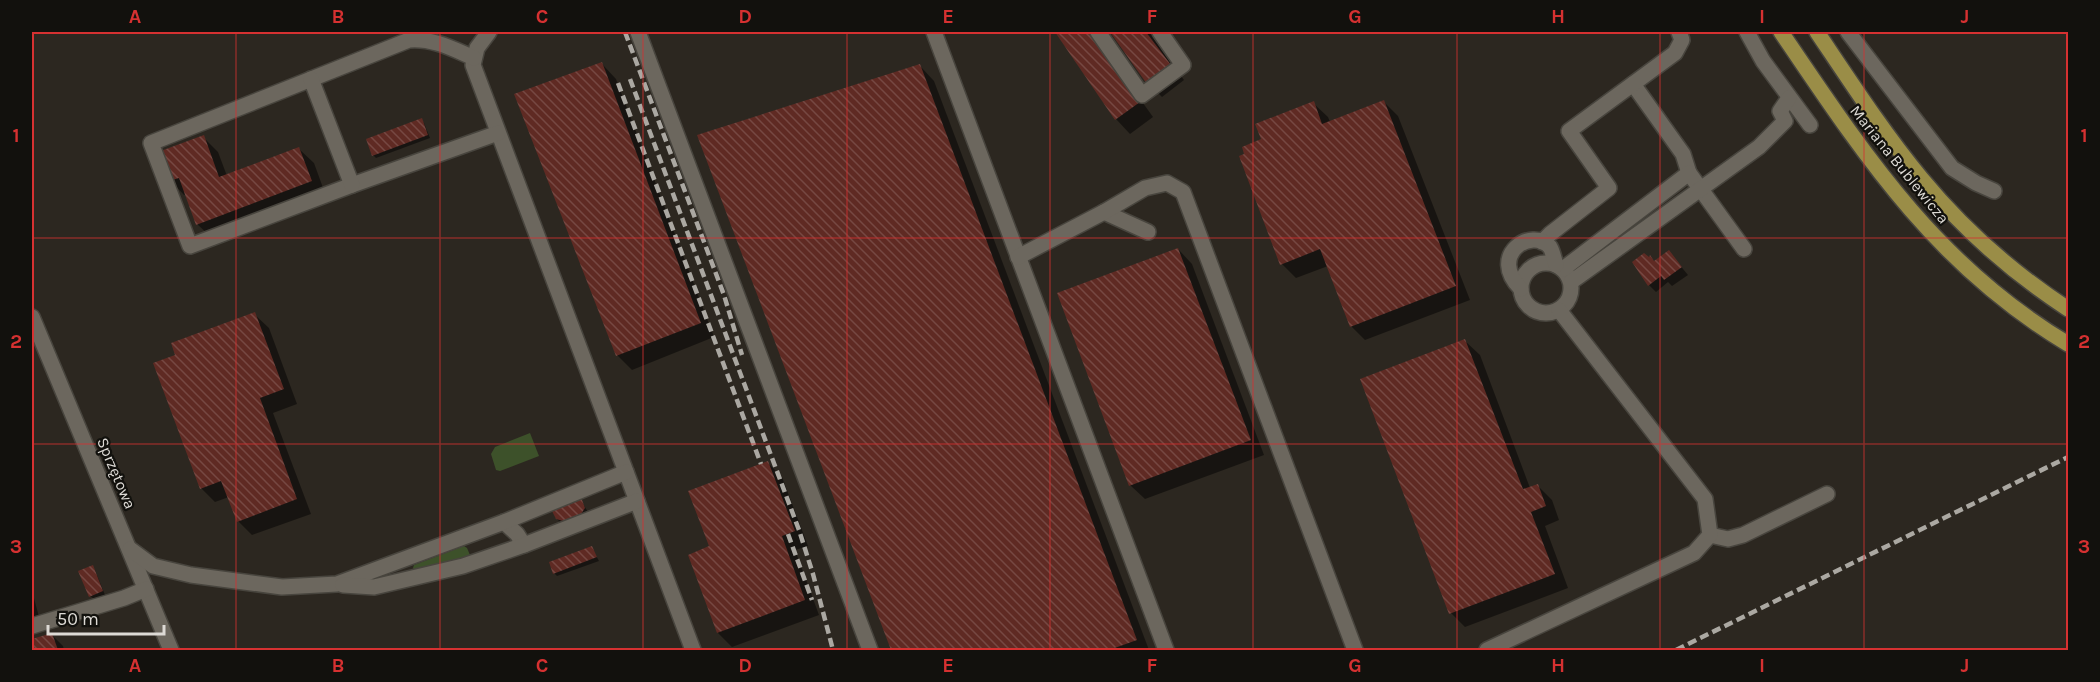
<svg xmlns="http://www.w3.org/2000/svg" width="2100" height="682" viewBox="0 0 2100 682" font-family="Karla,sans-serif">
<defs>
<pattern id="building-back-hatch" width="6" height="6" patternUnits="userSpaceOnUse" patternTransform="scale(1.5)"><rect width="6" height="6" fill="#5f2a23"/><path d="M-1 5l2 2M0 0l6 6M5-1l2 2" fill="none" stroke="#764842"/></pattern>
</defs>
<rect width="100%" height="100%" fill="#2c2720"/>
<g fill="#3d512a">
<path d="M530 433 539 456 500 471 496 470 491 454 495 447Z"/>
<path d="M464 546 467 548 470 555 468 558 414 570 413 568 414 565Z"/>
</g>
<g fill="#0007">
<path d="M1057 32H1092L1153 117 1130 134 1116 119Z"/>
<path d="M1112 32H1149L1184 80 1162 97 1148 83Z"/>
<path d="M602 64 616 79 714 337 632 370 617 355Z"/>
<path d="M920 66 934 81 1149 650H893L699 136Z"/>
<path d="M1384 102 1398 116 1470 300 1365 340 1351 326 1328 266 1296 278 1282 264 1263 140 1313 103 1328 117 1330 122Z"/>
<path d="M421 120 424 123 430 138 376 158 373 155Z"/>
<path d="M203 137 218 152 227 176 299 149 314 163 326 196 212 238 197 224 186 194 184 195 170 180Z"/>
<path d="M1178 249 1192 264 1264 455 1145 499 1130 485Z"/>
<path d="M1669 252 1688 275 1672 286 1668 282 1656 292 1649 285 1655 262Z"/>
<path d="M254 314 269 328 297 404 273 413 311 514 252 535 238 521 229 497 215 502 201 488 177 356Z"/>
<path d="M1465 341 1480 355 1530 488 1537 485 1552 500 1559 520 1545 526 1568 588 1465 627 1451 613Z"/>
<path d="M768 463 782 477 808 546 795 550 819 615 732 647 718 633 711 547Z"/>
<path d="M581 501 588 512 584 517 566 523 560 522 557 519Z"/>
<path d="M592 548 599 561 557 576 554 573Z"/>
<path d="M92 567 95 570 105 595 94 599 90 596Z"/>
<path d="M32 591 41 624 32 626Z"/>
<path d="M52 635 63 646 64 650H32V641Z"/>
</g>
<g fill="url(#building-back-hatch)">
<path d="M1055 32H1089L1140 102 1115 120Z"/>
<path d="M1110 32H1146L1171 65 1147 84Z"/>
<path d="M602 62 701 323 616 356 514 94Z"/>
<path d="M920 64 1137 640 1109 650H891L697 135Z"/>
<path d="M1384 100 1456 286 1350 327 1320 249 1280 265 1239 156 1244 154 1242 147 1261 139 1255 124 1314 101 1322 124Z"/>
<path d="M422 118 428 135 372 156 366 139Z"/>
<path d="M204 135 219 177 299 147 312 181 196 225 179 178 169 181 158 152Z"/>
<path d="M1178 248 1251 440 1129 486 1057 293Z"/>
<path d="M1669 250 1682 267 1664 280 1661 276 1648 286 1632 262 1644 253 1649 257 1650 255 1654 261Z"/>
<path d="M255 312 284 389 260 398 297 499 237 522 221 481 200 489 153 363 175 355 171 343Z"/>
<path d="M1465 339 1523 489 1538 484 1546 506 1531 512 1555 574 1449 614 1360 379Z"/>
<path d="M768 461 795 531 782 536 805 600 717 633 688 555 709 546 688 491Z"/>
<path d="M576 500H582L585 508 581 514 563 521 556 519 552 511 557 507Z"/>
<path d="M592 546 597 557 553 574 549 562Z"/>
<path d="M93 565 103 591 89 597 78 571Z"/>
<path d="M52 633 58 650H32V639Z"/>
</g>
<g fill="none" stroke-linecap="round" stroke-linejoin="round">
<defs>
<g id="minor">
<path d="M489 32 477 48 473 65 693 650"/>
<path d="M638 32 870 650"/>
<path d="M934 32 1166 650"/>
<path d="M1098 32 1142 95 1183 65 1160 32"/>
<path d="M1747 32 1763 61 1810 125"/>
<path d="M1848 32 1952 168 1976 183 1994 191"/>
<path d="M474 58C453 49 433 38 409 40L151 143 190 246 352 185 498 133"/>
<path d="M311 79 352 185"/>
<path d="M1633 84 1683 154 1689 173"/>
<path d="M1104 212 1148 232"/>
<path d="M1542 242 1550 234 1609 188 1569 131 1675 53 1682 40 1679 32"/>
<path d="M1018 257 1104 212 1145 188 1167 183 1183 192 1355 650"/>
<circle cx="1546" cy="288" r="25"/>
<path d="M1563 269 1689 173 1744 249"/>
<path d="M1571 282 1759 147 1785 121 1780 111 1789 98"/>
<path d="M1521 289C1487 255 1532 226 1550 247 1553 252 1554 259 1556 265"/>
<path d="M32 317 171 650"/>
<path d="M504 522 517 534 524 545"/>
<path d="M1710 535 1728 539 1743 535 1827 494"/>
<path d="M130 549 153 566 191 575 282 587 337 584 504 522 626 472"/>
<path d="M343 585 374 587 463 566 524 545 637 501"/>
<path d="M32 626 124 598 146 589"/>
<path d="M1487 650 1694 553 1710 535 1705 499 1559 310"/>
</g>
<g id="major">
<path d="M1781 32C1865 156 1936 265 2068 344"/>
<path d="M1817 32C1850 81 1883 132 1921 178 1963 229 2013 273 2068 309"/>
</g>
</defs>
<use href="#minor" stroke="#48453e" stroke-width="18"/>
<use href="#major" stroke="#48453e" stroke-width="18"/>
<use href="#minor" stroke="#6c675e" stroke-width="15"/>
<use href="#major" stroke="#9a8d47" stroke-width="15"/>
<g stroke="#aba8a2" stroke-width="4.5" stroke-dasharray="9 4.5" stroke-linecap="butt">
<path d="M625 32 724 295 742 355"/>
<path d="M630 79 799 530 813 574 833 650"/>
<path d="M618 83 761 464"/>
<path d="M788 534 812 600"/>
<path d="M1676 650 2068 457"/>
</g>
</g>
<path fill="none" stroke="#d63131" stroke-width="1.5" stroke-opacity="0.55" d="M236 32V650M440 32V650M643 32V650M847 32V650M1050 32V650M1253 32V650M1457 32V650M1660 32V650M1864 32V650M32 238H2068M32 444H2068"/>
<g text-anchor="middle" stroke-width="4.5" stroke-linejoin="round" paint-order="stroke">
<g font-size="16" fill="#dddad5" stroke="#12110d">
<text transform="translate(1900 164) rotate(51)" y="6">Mariana Bublewicza</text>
<text transform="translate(117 473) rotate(67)" y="6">Sprzętowa</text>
</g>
</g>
<rect width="2100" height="682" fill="none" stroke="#12110d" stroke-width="66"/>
<path d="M48 625v9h116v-9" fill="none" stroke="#dddad5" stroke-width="3"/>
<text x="57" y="625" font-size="18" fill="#dddad5" stroke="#12110d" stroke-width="4.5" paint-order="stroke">50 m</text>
<rect x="33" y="33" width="2034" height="616" fill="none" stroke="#d63131" stroke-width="2"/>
<g font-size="20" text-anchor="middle" font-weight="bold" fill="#d63131">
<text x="135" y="23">A</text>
<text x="338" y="23">B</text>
<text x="542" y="23">C</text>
<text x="745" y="23">D</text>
<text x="948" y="23">E</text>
<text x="1152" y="23">F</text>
<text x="1355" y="23">G</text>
<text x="1558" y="23">H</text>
<text x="1762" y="23">I</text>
<text x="1965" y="23">J</text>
<text x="16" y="142">1</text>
<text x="2084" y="142">1</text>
<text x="16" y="348">2</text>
<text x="2084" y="348">2</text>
<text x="16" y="553">3</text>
<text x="2084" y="553">3</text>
<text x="135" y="672">A</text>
<text x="338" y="672">B</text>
<text x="542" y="672">C</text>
<text x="745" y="672">D</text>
<text x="948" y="672">E</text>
<text x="1152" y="672">F</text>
<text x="1355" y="672">G</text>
<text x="1558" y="672">H</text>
<text x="1762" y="672">I</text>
<text x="1965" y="672">J</text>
</g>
</svg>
